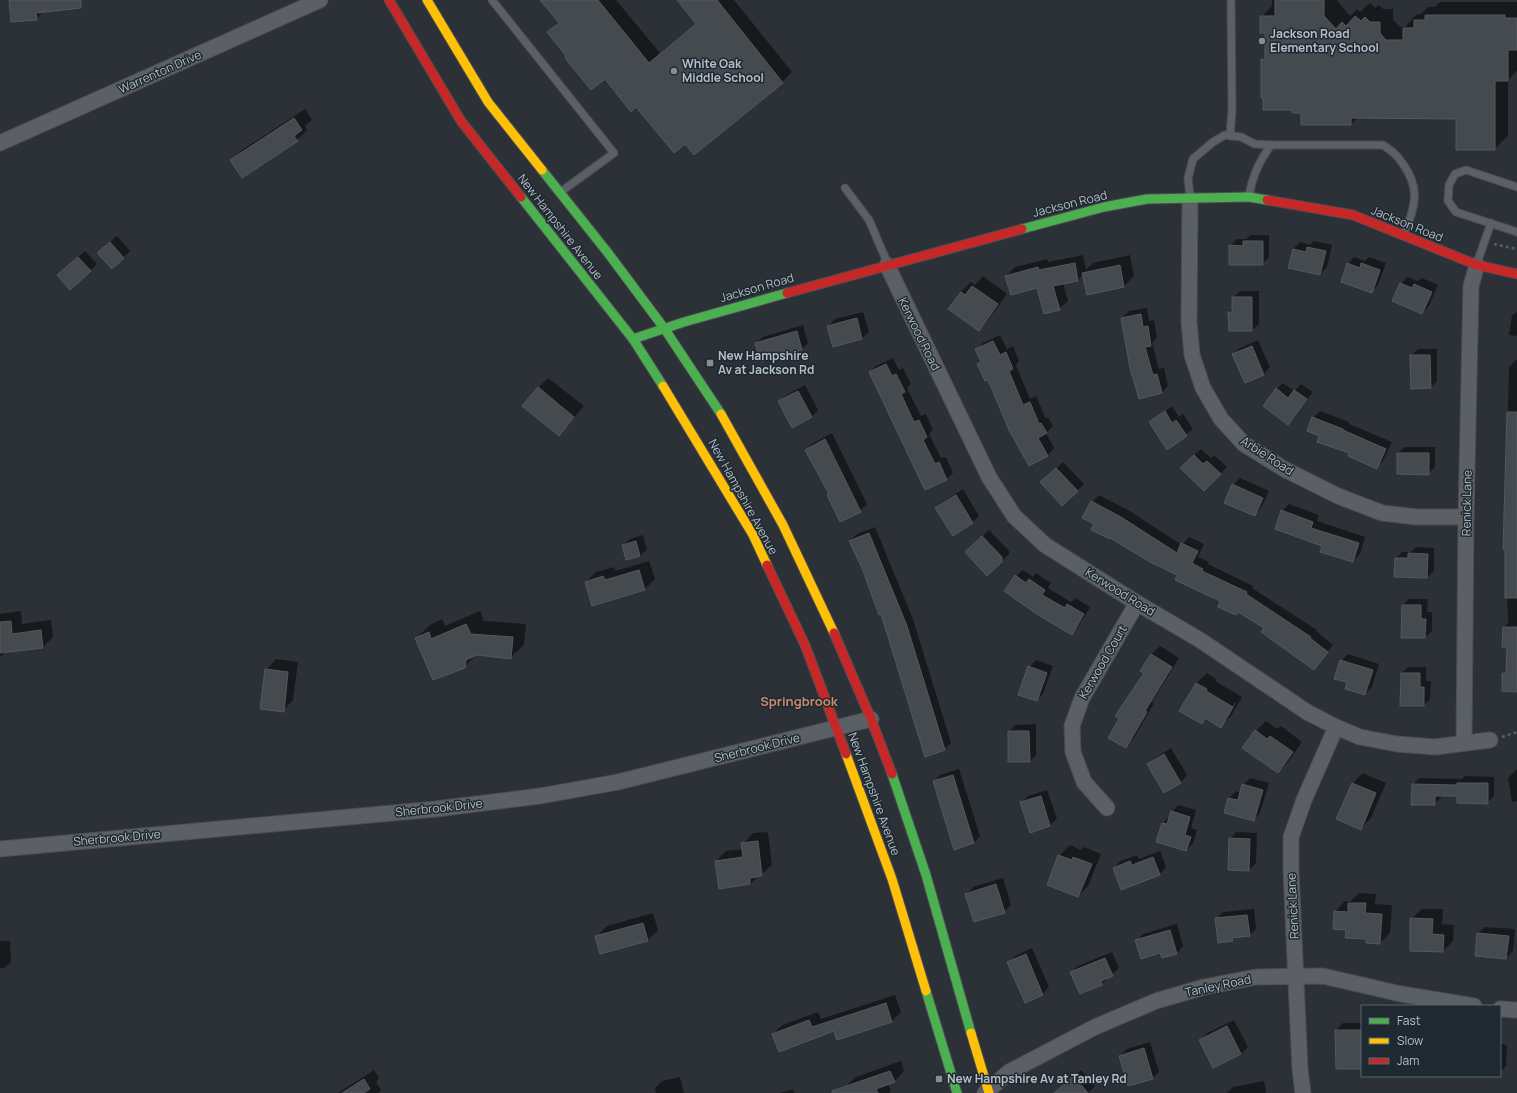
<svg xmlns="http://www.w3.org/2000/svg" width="1517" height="1093" viewBox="0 0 1517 1093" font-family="Manrope,sans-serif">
<rect width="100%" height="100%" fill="#2c3137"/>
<g fill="#0007" fill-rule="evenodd">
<path d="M10 0H70L44 11 36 19Z"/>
<path d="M541 0H616L660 53 697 23 678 0H734L792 72 782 82 636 106 605 78 568 56 548 32 559 22Z"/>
<path d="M1272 0H1337L1350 16 1357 9 1360 12 1370 3 1375 8 1379 5 1383 9H1393V20L1400 27H1405L1417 14H1421L1428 7H1435L1440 2H1517V71L1508 80V136L1494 149 1457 118 1358 117 1351 124 1302 112 1262 97V59L1266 55V32L1261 17 1272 6Z"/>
<path d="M305 109 312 120 305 126 307 130 297 140 231 160 242 150Z"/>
<path d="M1251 235H1269V257L1262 264 1230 246 1237 239H1246Z"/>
<path d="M117 236 130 251 123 258 105 246Z"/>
<path d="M1314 241 1332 245 1327 267 1320 274 1293 249 1300 242 1310 245Z"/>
<path d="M85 251 97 264 90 271 65 269Z"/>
<path d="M1083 255 1086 270 1093 263 1130 255 1134 276 1124 286 1083 274 1078 280 1063 283 1068 301 1059 309 1038 287 1006 276 1015 267 1047 259 1048 262Z"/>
<path d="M1354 257 1365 261 1369 257 1386 263 1378 285 1372 291 1348 264Z"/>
<path d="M983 276 1007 294 989 319 979 330 961 292 971 282 975 285Z"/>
<path d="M1407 277 1418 281 1422 278 1438 285 1429 306 1422 313 1401 284Z"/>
<path d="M1240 291H1259V324L1252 330H1230L1229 312 1233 308V298Z"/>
<path d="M1147 308 1149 321 1154 320 1157 338 1152 343 1159 369 1164 368 1168 386 1162 393 1122 318 1129 311Z"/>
<path d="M863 312 869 332 862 338 834 346 828 326 835 319Z"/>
<path d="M1517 312V336L1509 335 1512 316Z"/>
<path d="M803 325 808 343 802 349 756 343 763 337Z"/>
<path d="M1000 335 1007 349 1013 346 1019 361 1016 365 1030 399 1036 396 1046 419 1048 417 1053 426 1046 433 1054 448 1048 455 1029 465 988 379 978 364 981 361 976 349 983 343Z"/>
<path d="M1258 340 1270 367 1264 374 1245 382 1233 354 1240 348Z"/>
<path d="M1418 349H1437V381L1431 387 1411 356Z"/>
<path d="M893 358 899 370 903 368 911 384 907 388 921 416 926 414 933 430 929 434 941 458 946 457 953 473 947 479 926 489 870 372 876 366Z"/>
<path d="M1516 360H1517V691L1503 690V673L1507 669 1508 646 1504 627 1508 623 1506 548H1504L1509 367Z"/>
<path d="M548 378 584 406 559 435 538 388Z"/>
<path d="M1283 383 1294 391 1301 384 1313 392 1288 423 1276 389Z"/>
<path d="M805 385 818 410 812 417 779 401 786 395Z"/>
<path d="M1172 406 1179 417 1183 414 1193 429 1167 448 1150 423Z"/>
<path d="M1320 411 1349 422V424L1392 442 1383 461 1377 467 1320 435 1313 418Z"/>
<path d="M832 433 867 504 860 511 828 495 830 493 806 450 813 443Z"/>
<path d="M1405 447H1435V467L1428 474 1398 453Z"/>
<path d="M1201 449 1211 458 1214 455 1227 467 1204 490 1181 468Z"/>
<path d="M1063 462 1084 484 1077 491 1048 476Z"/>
<path d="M1240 478 1269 491 1261 508 1255 515 1233 485Z"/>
<path d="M963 489 979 516 973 522 953 534 937 508 943 502Z"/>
<path d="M1099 495 1128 510 1182 545 1189 537 1204 544 1198 557 1209 562 1208 564 1253 586 1252 588 1317 630 1316 631 1333 645 1314 669 1265 628 1239 611 1236 614 1222 601 1096 524 1092 502Z"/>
<path d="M1289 504 1319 515 1317 521 1365 537 1360 554 1353 561 1324 545 1282 511Z"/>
<path d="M875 527 913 619 951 743 944 749 850 541 857 534Z"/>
<path d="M989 530 1009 551V554L987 575 966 552Z"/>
<path d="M643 535 647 549 640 556 627 559 623 545 630 539Z"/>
<path d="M1416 547 1434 548V571L1427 577 1396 558 1402 552H1411Z"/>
<path d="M649 561 655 579 644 590 586 582 596 572 614 567 615 571Z"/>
<path d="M1023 570 1033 577 1036 573 1051 583 1048 588 1071 602 1075 598 1090 607 1078 627 1072 634 1016 576Z"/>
<path d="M1409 599H1428L1427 612H1432V631L1425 637 1403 605Z"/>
<path d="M21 611 22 624 51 620 53 637 43 647 6 652 0 657V614Z"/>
<path d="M480 611 484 621 526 624 524 645 510 658 477 654 464 667 416 638 430 625 442 619 445 626Z"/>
<path d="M1160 646 1179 658 1152 702 1154 703 1134 738 1126 747 1121 718 1145 673 1151 655Z"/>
<path d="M1348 654 1379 664 1372 687 1365 694 1348 682 1341 661Z"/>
<path d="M276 659 298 662 293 700 283 711 266 670Z"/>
<path d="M1036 660 1053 666 1043 694 1036 700 1029 667Z"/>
<path d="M1408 667H1426V681H1431L1430 699 1424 705 1402 673Z"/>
<path d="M1207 673 1216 679 1215 681 1242 697 1231 716 1221 726 1206 718 1202 722 1197 683ZM1235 702 1236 703 1229 716H1227Z"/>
<path d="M1266 721 1277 729 1281 726 1302 742 1288 762 1278 772 1256 731Z"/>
<path d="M1036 724V755L1030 761 1009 731 1016 725Z"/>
<path d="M1171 748 1187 775 1181 782 1164 792 1148 765 1155 758Z"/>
<path d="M959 769 980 836 974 843 934 782 940 775Z"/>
<path d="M1517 769V801L1512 802 1508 778Z"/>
<path d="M1363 773 1386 783 1371 818 1361 828 1353 783Z"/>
<path d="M1465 776 1494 777V796L1487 803 1458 795H1441V798L1434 804 1413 785 1419 778 1462 779Z"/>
<path d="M1250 778 1269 783 1260 813 1254 820 1225 812 1229 798 1236 791 1241 793 1243 785Z"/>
<path d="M1047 790 1057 819 1050 825 1031 831 1021 803 1028 796Z"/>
<path d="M1178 805 1196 810 1191 828 1197 830 1193 843 1186 850 1163 824Z"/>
<path d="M768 832 772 865 750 884 716 861 726 851 743 849V844L753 833Z"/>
<path d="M1236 832 1257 833 1256 863 1249 870 1230 839Z"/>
<path d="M1070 845 1081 850 1084 847 1101 854 1088 886 1078 896 1059 856Z"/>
<path d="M1160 851 1166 867 1160 874 1122 889 1114 868 1120 861 1137 855 1139 859Z"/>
<path d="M1003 878 1011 905 1004 912 967 894 973 887Z"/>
<path d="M1359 893 1376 894 1375 904 1392 905 1390 933 1380 943 1367 938 1335 912 1345 901 1350 902Z"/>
<path d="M1254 909 1256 929 1249 936 1235 937 1232 940 1216 919 1223 912Z"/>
<path d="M1422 909H1443L1442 924 1454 925 1453 941 1443 951 1411 919Z"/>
<path d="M653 913 658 930 647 941 597 936 607 926Z"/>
<path d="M1177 924 1183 946 1177 953 1162 957 1161 952 1136 941 1143 934Z"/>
<path d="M1485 927 1515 929 1513 951 1506 958 1478 933Z"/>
<path d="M0 941H10L11 962 4 968H0Z"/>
<path d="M1032 948 1049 987 1043 994 1026 1001 1008 963 1015 956Z"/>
<path d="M1112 952 1119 968 1102 984 1071 972 1078 966Z"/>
<path d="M895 995 901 1012 892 1021 837 1038 834 1029 773 1034 782 1025 818 1012 821 1019Z"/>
<path d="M1234 1020 1248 1047 1241 1054 1214 1067 1200 1040 1207 1033Z"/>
<path d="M1343 1023H1362V1068L1336 1030Z"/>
<path d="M1150 1042 1159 1072 1152 1078 1120 1056 1127 1049Z"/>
<path d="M1500 1044 1507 1045 1506 1066 1500 1072Z"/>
<path d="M901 1061 904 1071 894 1082 888 1084 891 1091 889 1093H847L845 1087 856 1077Z"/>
<path d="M374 1070 379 1078 376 1082 381 1090 378 1093H338Z"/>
<path d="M1081 1070 1095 1086 1088 1093H1055Z"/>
<path d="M680 1077 684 1093H656L655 1088 662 1081Z"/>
<path d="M1264 1081 1266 1093H1227L1233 1087Z"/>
<path d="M793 1089 794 1093H780Z"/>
</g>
<g fill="#454a4f" stroke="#53595f">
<path d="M9 0H81V8L36 13 37 20 11 22Z"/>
<path d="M540 0H598L649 63 696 24 677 0H717L783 83 694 155 685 144 674 153 636 107 631 112 605 79 591 90 565 58 566 56 547 32 559 23Z"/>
<path d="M1275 0H1324V16L1336 29 1342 22 1346 26 1355 16 1361 21 1365 17 1370 22H1380V33L1386 40H1403V28H1414V20H1425V15H1505V18H1517V50H1508V81H1495V150H1456V119L1351 118V125H1301V113H1292V110H1263V98H1261V59H1265V33H1260V16H1275Z"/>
<path d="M294 118 302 130 294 136 298 141 242 178 230 160Z"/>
<path d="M1243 241H1263V265H1229V245L1243 246Z"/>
<path d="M110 242 124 258 112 269 97 253Z"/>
<path d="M1307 247 1326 251 1320 275 1288 268 1293 249 1306 252Z"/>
<path d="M78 257 91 271 70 290 57 275Z"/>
<path d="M1075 263 1078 281 1053 286 1060 310 1044 314 1037 288 1011 295 1005 276 1038 267 1039 270Z"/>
<path d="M1347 263 1360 268 1361 263 1380 270 1372 293 1341 282Z"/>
<path d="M1120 265 1124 287 1087 295 1082 273Z"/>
<path d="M1400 283 1412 288 1414 284 1432 292 1422 314 1392 301Z"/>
<path d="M972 286 998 304 979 331 948 309 961 292 965 295Z"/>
<path d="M1232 297H1252V331H1229L1228 312H1232Z"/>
<path d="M1141 314 1143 327 1148 326 1151 346 1145 347 1153 375 1157 374 1162 393 1139 399 1130 368 1121 318Z"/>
<path d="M857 318 862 339 833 347 827 326Z"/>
<path d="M797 331 802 350 761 362 755 343Z"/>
<path d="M993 341 1000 355 1006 352 1013 369 1009 371 1023 405 1030 402 1039 424 1041 423 1047 433 1038 438 1048 456 1029 466 1009 430 988 380 985 381 977 364 981 362 975 349Z"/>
<path d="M1252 346 1264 375 1245 383 1232 354Z"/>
<path d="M1410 355H1430L1431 388 1411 389Z"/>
<path d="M886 364 892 376 896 374 905 392 901 394 914 422 919 420 927 437 923 440 935 464 939 462 947 480 925 490 869 372Z"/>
<path d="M538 387 574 417 559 436 522 406Z"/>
<path d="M1276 388 1288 398 1294 390 1307 399 1288 425 1263 406Z"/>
<path d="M798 391 812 417 792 428 778 401Z"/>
<path d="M1165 411 1172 423 1176 420 1187 436 1167 450 1149 422Z"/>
<path d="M1507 412H1517V598H1505V549H1503Z"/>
<path d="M1312 417 1343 429V430L1386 449 1377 469 1348 456 1349 453 1317 442 1319 436 1307 431Z"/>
<path d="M825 439 861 512 840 522 827 495 829 494 805 450Z"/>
<path d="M1397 453H1429V475L1397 474Z"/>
<path d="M1194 455 1203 464 1207 461 1221 474 1204 491 1180 468Z"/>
<path d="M1056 468 1078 491 1062 506 1040 482Z"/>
<path d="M1232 484 1263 498 1255 516 1224 503Z"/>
<path d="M956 495 973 523 953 536 935 508Z"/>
<path d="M1091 501 1121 517 1177 553 1181 543 1198 551 1192 563 1203 569 1202 571 1247 592 1246 594 1311 637 1310 638 1328 652 1314 670 1261 632 1264 628 1238 612 1236 615 1218 607 1220 601 1175 580 1177 575 1150 562 1110 538V539L1091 530 1094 524 1082 518Z"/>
<path d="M1281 510 1313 522 1311 528 1359 543 1353 562 1320 552 1322 546 1275 529Z"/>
<path d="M869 533 907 626 945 750 925 757 881 614 879 615 862 568 849 541Z"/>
<path d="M982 536 1002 557V562L987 576 965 552Z"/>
<path d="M636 541 640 556 626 560 622 545Z"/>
<path d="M1408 553 1428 554 1427 578 1394 577 1395 558H1408Z"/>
<path d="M639 570 645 590 592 606 585 582 603 576 605 580Z"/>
<path d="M1015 575 1026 583 1029 579 1045 590 1042 595 1065 608 1067 604 1084 614 1072 635 1038 615 1004 591Z"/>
<path d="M1402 605H1421V619H1426L1425 638H1401Z"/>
<path d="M11 621 12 634 41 630 43 648 0 653V622Z"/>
<path d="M466 624 471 634 513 637 511 659 477 655 466 660 465 668 433 680 415 638 429 632 431 639Z"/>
<path d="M1503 627H1517V692L1502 691V673H1506L1507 647H1502Z"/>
<path d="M1151 654 1172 667 1145 711 1147 712 1126 748 1108 738 1119 719 1115 716 1144 673 1140 671Z"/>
<path d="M1340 660 1373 670 1365 695 1345 689 1347 682 1334 679Z"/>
<path d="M1028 666 1047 673 1037 701 1018 695Z"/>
<path d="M265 669 288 672 284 712 260 709Z"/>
<path d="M1401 673H1420V687H1424V706H1400Z"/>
<path d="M1196 683 1207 689 1206 691 1233 707 1221 728 1205 718 1202 724 1179 711Z"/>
<path d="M1255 730 1267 739 1270 736 1293 752 1278 773 1242 748Z"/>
<path d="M1008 731H1029L1030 762H1008Z"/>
<path d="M1164 754 1181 783 1164 793 1147 764Z"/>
<path d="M953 775 974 843 954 850 933 781Z"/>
<path d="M1352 783 1376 793 1361 830 1336 819Z"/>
<path d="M1457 783H1488V804L1457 803V796H1435V805H1411L1412 784 1457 785Z"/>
<path d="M1242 784 1263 790 1254 821 1224 813 1228 798 1238 800Z"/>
<path d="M1041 796 1050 826 1030 833 1020 802Z"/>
<path d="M1171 811 1190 817 1185 835 1191 837 1186 851 1156 842 1162 823 1167 824Z"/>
<path d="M1229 838 1250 839 1249 871 1228 870Z"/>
<path d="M758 841 762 876 750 878V884L719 889 715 861 743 857 741 843Z"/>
<path d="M1058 855 1072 860 1073 857 1092 864 1078 897 1047 885Z"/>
<path d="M1153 857 1160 875 1121 890 1113 868 1130 861 1132 865Z"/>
<path d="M996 884 1005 913 974 922 965 894Z"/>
<path d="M1348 903H1366L1365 913 1382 914 1380 944 1366 943V939L1345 938 1346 930 1333 929 1334 911 1348 912Z"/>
<path d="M1247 915 1250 936 1232 938 1233 941 1218 943 1215 918Z"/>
<path d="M1410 918 1433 919 1432 934 1444 935 1443 952 1410 951Z"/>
<path d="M643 923 648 941 600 954 595 936Z"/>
<path d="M1170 930 1177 954 1162 958 1160 953 1141 959 1135 940Z"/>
<path d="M1477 933 1509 936 1506 959 1475 956Z"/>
<path d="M1026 954 1043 995 1025 1003 1007 962Z"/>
<path d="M1105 958 1113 976 1101 981 1102 985 1080 994 1070 972Z"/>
<path d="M886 1003 892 1022 837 1040 834 1031 779 1052 772 1034 809 1020 812 1027Z"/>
<path d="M1227 1026 1241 1054 1213 1068 1199 1040Z"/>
<path d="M1335 1030H1362V1069H1336Z"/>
<path d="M1144 1048 1153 1079 1128 1086 1119 1056Z"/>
<path d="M890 1071 895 1082 876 1089 878 1093H832V1091Z"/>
<path d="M1074 1076 1088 1093H1054Z"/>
<path d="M364 1079 370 1089 364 1093H342Z"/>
</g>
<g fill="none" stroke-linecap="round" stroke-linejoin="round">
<defs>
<g id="lane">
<path d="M492 0 614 153 562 191"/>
<path d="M1230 136 1232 110 1231 0"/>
<path d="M1517 187 1466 170 1455 174 1449 185 1448 201 1456 212 1517 232"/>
<path d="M845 188 869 220 887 262"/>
<path d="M1249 196C1252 177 1259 161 1271 145"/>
<path d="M1190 197 1188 178 1193 159 1213 142 1225 135 1241 137 1255 144 1271 145H1383C1392 151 1397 155 1403 164 1421 189 1415 208 1404 234"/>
<path d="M1477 263 1491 223"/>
</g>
<g id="street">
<path d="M0 143 320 0"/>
<path d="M1190 199 1189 322 1192 355 1203 388 1221 419 1244 444 1284 469 1338 496 1382 513 1417 517H1466"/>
<path d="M887 265 989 477 1014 516 1045 545 1137 603 1200 640 1307 712 1336 727 1360 737 1397 744 1435 747 1490 740"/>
<path d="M1464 743 1466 517 1471 286 1477 265"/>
<path d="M1107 808 1084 782 1073 752 1072 726 1082 698 1137 603"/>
<path d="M0 849 436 809 540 796 618 782 871 719"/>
<path d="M1500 1009 1517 1010"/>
<path d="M985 1093 1009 1072 1095 1027 1156 1001 1204 987 1256 977 1323 976 1401 994 1474 1006"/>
<path d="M1303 1093 1300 1069 1291 871V837L1304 800 1336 727"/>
</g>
<g id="fast">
<path d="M542 170 608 253 664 328 721 414"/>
<path d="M521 197 633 339 663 386"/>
<path d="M1022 229 1104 207 1147 199 1249 197 1267 200"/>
<path d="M633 339 684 322 787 293"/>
<path d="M892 774 926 875 971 1033"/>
<path d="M926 991 957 1093"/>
</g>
<g id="slow">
<path d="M427 0 488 102 542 170"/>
<path d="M663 386 753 535 767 565"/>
<path d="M721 414 783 525 834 633"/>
<path d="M846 754 892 879 926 991"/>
<path d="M971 1033 989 1093"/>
</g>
<g id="jam">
<path d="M389 0 461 121 521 197"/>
<path d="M1267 200 1353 215 1477 265 1517 274"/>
<path d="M787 293 1022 229"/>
<path d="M767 565 805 645 846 754"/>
<path d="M834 633 871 719 892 774"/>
</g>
</defs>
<use href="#lane" stroke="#4a4d52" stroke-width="9"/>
<use href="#street" stroke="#4a4d52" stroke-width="17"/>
<use href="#fast" stroke="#4a4d52" stroke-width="11"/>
<use href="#slow" stroke="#4a4d52" stroke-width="11"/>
<use href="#jam" stroke="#4a4d52" stroke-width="11"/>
<g stroke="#5a5f63" stroke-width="2.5" stroke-dasharray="3 3" stroke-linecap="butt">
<path d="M1494 244 1517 249"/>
<path d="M1502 737 1517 732"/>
</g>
<use href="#lane" stroke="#5b6065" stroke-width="7"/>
<use href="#street" stroke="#5b6065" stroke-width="15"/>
<use href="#fast" stroke="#4caf50" stroke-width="9"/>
<use href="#slow" stroke="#ffc107" stroke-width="9"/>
<use href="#jam" stroke="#c62828" stroke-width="9"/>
</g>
<g fill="#868d95" stroke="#1f2931" stroke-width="1.5">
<circle cx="1262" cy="41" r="4"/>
<circle cx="674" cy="71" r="4"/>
<rect x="706" y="359" width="8" height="8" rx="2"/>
<rect x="935" y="1075" width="8" height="8" rx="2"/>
</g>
<g text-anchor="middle" stroke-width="3" stroke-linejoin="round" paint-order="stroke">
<g font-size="12" font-weight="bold" fill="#b6bfc7" stroke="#1f2931" text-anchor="start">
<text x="1270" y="38">Jackson Road<tspan x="1270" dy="14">Elementary School</tspan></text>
<text x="682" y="68">White Oak<tspan x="682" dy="14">Middle School</tspan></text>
<text x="718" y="360">New Hampshire<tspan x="718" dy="14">Av at Jackson Rd</tspan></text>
<text x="947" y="1083">New Hampshire Av at Tanley Rd</text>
</g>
<g font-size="12" fill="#b6bfc7" stroke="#1f2931">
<text transform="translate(160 72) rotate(-24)" y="4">Warrenton Drive</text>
<text transform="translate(1070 204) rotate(-14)" y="4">Jackson Road</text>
<text transform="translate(1407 224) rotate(22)" y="4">Jackson Road</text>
<text transform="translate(560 227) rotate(52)" y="4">New Hampshire Avenue</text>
<text transform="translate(757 288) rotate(-16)" y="4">Jackson Road</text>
<text transform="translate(919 334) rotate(64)" y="4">Kerwood Road</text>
<text transform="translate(1267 456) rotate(33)" y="4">Arbie Road</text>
<text transform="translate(743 497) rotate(61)" y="4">New Hampshire Avenue</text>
<text transform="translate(1467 503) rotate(-89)" y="4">Renick Lane</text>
<text transform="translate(1120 592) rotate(32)" y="4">Kerwood Road</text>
<text transform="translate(1103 662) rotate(-60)" y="4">Kerwood Court</text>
<text transform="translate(757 748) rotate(-14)" y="4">Sherbrook Drive</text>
<text transform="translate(874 794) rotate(70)" y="4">New Hampshire Avenue</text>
<text transform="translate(439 808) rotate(-6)" y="4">Sherbrook Drive</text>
<text transform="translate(117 838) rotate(-5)" y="4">Sherbrook Drive</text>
<text transform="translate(1293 906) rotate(-93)" y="4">Renick Lane</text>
<text transform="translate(1218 986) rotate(-12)" y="4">Tanley Road</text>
</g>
<g font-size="13" font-weight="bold" fill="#c88b70" stroke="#1f2931">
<text x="799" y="706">Springbrook</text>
</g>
</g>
<rect x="1361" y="1005" width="140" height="72" fill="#1f2931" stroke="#5b656d"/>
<rect x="1369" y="1018" width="20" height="6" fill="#4caf50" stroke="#5b656d"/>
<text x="1397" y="1025" font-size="12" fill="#b6bfc7">Fast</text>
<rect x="1369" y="1038" width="20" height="6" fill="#ffc107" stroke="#5b656d"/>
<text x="1397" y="1045" font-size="12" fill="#b6bfc7">Slow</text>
<rect x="1369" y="1058" width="20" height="6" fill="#c62828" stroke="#5b656d"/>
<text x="1397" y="1065" font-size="12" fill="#b6bfc7">Jam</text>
</svg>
